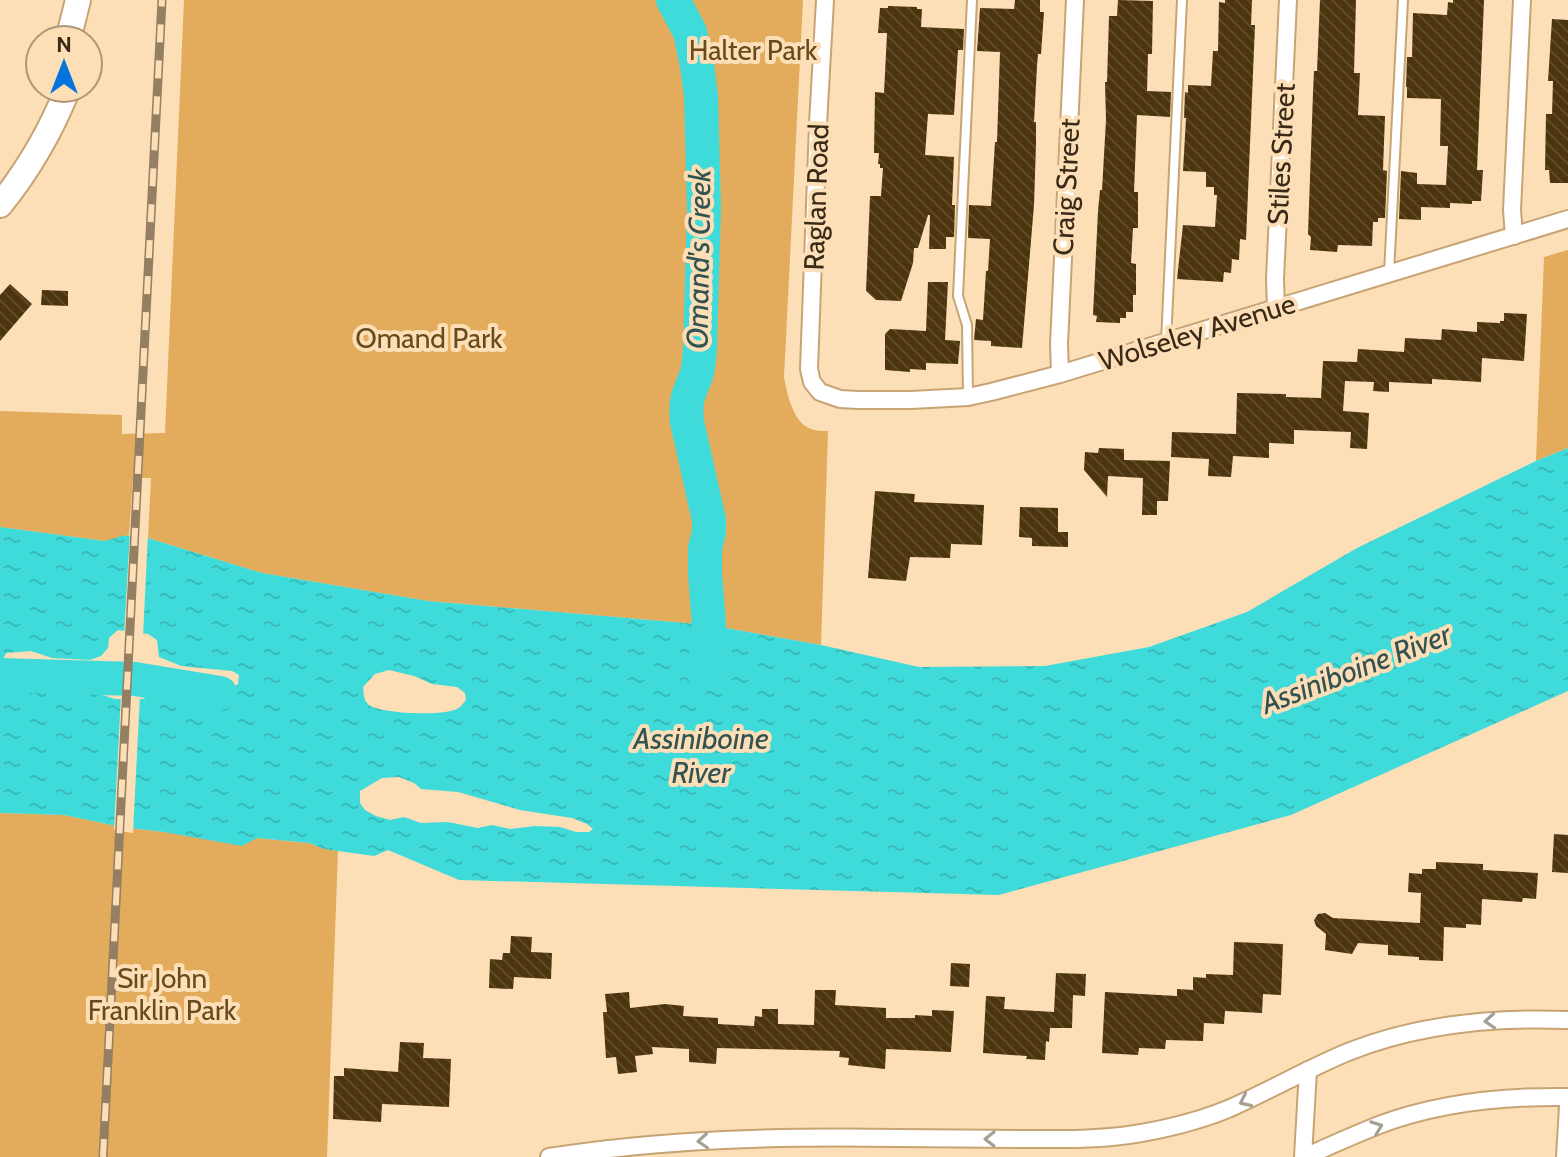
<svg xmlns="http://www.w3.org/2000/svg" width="1568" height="1157" viewBox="0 0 1568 1157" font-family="Cabin,sans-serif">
<defs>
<pattern id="water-ripples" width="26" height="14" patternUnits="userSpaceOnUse" patternTransform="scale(2)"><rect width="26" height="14" fill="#3fdbda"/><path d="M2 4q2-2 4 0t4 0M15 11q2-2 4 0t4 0" fill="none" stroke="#38bcba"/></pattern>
<pattern id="building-back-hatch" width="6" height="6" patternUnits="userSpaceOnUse" patternTransform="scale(2)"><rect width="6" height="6" fill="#4c340e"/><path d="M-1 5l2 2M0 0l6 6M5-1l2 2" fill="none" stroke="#5e4928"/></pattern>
</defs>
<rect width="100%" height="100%" fill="#fcdeb7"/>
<g fill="#e3ab5c">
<path d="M184 0H663L680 31 696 131 689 232 690 338 711 339 714 219 709 76 704 49 693 22 679 0H803L784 377C787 393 792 418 807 427 813 431 822 431 828 431L821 645 709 625 428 601 262 573 148 538 151 478H133L129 535 105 541 0 527V411L122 415V434L165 433Z"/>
<path d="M1568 250V448L1536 461 1544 257Z"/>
<path d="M0 813 64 815 121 827 164 832 257 838 309 843 324 849 338 850 327 1157H0Z"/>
</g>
<path fill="url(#water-ripples)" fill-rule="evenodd" d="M1568 448V691L1291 815 999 895 459 880 388 850 374 856 324 849 309 843 257 838 242 846 164 832 121 827 64 815 0 813V527L105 541 122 536 138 535 262 573 428 601 709 625 821 645 919 667 1045 666 1149 647 1247 612 1357 548 1536 461ZM118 630 148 634 157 640 159 657 181 666 232 671 239 675 238 684 233 687H227L179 684 143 699H115L81 688 51 686 31 681 7 671 2 662 6 653 31 651 52 658 90 660 101 656 108 648 109 638ZM389 670 414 676 432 684 457 687 465 693 466 700C463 703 461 707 457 709 444 716 381 714 369 705 363 700 364 694 363 687L375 674ZM399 777 414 783 421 789 458 792 520 810 572 818 587 824 593 829 589 832H576L560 827 535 826 510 829 492 825 478 828 448 822 421 823 404 817 390 820 376 816 365 810 360 803V791L382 778Z"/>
<g fill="#fcdeb7">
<path d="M130 531H139L148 533 143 637 124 635Z"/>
<path d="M121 695H140L133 833 114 830Z"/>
</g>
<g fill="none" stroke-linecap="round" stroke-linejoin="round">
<g stroke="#3fdbda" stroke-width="34">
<path d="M673 0 690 32 697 65 701 96 704 208 700 349C699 358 699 367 696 376 688 395 685 400 687 422L709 520V532L705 548V574L709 625 704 673"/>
<path d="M0 675 135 679 220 693"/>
</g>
</g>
<g fill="url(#building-back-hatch)">
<path d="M1015 0H1040V12H1044L1041 54H1038L1037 66 1034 122H1036V144L1034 205 1022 348 991 346V341L974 340 976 319 983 320 986 271H988L990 239 968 238 969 205 991 206 995 142H997L1000 52 977 51 980 8 1014 9Z"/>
<path d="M1118 0 1153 1 1152 54H1148L1147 91 1171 92 1170 117 1137 115 1134 192H1138V228H1133L1131 263 1136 264V295H1133V312H1126V318H1120V323L1096 322 1097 316 1093 315 1098 211 1100 190H1102L1106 120 1105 82H1107L1109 16H1117Z"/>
<path d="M1225 0H1252L1251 25H1255L1246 240 1240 239 1239 260 1232 259 1231 273 1224 272 1223 282 1177 279 1183 225 1215 227 1217 195H1214V187H1206V172L1183 171 1186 118H1184L1185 92 1188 93V85L1211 86 1213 51H1218L1219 2 1225 3Z"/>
<path d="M1320 0H1356L1354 73H1360L1358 115 1385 116 1383 170 1387 171 1385 218H1378V222H1373L1372 246 1338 245 1337 252 1310 250 1311 237 1308 234 1313 93 1314 71H1317Z"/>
<path d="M1453 0H1484L1477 170H1483L1481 201H1472V204L1450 203V208L1421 207V220L1399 219 1401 171 1417 173V184L1446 185 1448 146H1440L1441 99 1407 98V87H1406L1407 57H1412L1413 13 1447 15 1448 2 1453 3Z"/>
<path d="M888 6 917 7V9H922L921 27 964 29 963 50H958L954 115 928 114 925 155 954 157 952 205H955L954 237H946V249H929L930 215H928L918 248H914L913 263 901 301 876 300 866 291 870 196H881L883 168H880V164H878L879 153H874L875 92 884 93 887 33H878L880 8H888Z"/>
<path d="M1552 19 1568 20V183H1550L1549 170H1545L1546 114H1552L1553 81H1548Z"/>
<path d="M928 282H948L945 340 960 341 958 364 926 363V370L910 369V372L885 370V334L890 329 926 331Z"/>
<path d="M10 284 32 304 0 341V295Z"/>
<path d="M42 290 68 291V306L41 305Z"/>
<path d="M1504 313 1527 314 1524 361 1482 358 1481 382 1432 379V384L1389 382V392L1373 391 1374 382 1345 381 1343 411 1369 413 1367 449 1350 448 1351 432 1294 430V444L1269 443V458L1233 456 1231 477 1208 476 1209 459 1171 457 1172 432 1236 434 1237 393 1286 394V397L1321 398 1323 361 1357 362 1358 349 1404 352 1405 338 1441 340 1442 329 1477 332V322L1500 323V321H1504Z"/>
<path d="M1099 448 1124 449V460L1170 461 1168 501H1157V515H1142L1143 478 1108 476 1107 497 1084 470 1085 452 1098 453Z"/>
<path d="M875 491 915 494 914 502 984 505 982 545 951 544 950 558 910 557 906 581 868 578Z"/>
<path d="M1020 507 1058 508V532H1068V547L1032 546V538L1019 537Z"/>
<path d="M1554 834 1568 835V873L1552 872Z"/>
<path d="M1436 862 1483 864V870L1538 873 1536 899 1523 898 1522 902 1482 899 1481 925 1466 924V928L1444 927 1443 961 1419 960V957L1388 955V945L1358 943 1352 954 1325 950 1326 934 1316 926 1314 920 1318 914 1325 913 1333 918 1420 923 1421 893 1408 892 1409 873 1422 874V869H1436Z"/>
<path d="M511 936 532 937 531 952 552 953 551 979 514 977 513 989 489 988 490 959 502 960 503 953H510Z"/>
<path d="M1234 942 1283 944 1281 995 1263 994 1262 1013 1225 1011 1224 1024 1204 1023 1203 1041 1166 1040 1165 1049 1139 1048 1138 1055 1102 1053 1105 992 1177 996V989L1193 990V977L1206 978V974L1233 975Z"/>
<path d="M951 963 970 964 969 987 950 986Z"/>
<path d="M1056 973 1086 974 1085 996 1073 995 1072 1028H1050L1049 1042 1046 1041 1045 1060 1026 1059 1027 1056 983 1053 986 996 1005 997 1004 1009 1054 1012Z"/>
<path d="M815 990H836L835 1005 886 1008V1018H915V1015L932 1016V1010L954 1011 951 1052 886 1049 885 1069 848 1065 849 1058 839 1057 840 1051 717 1048 716 1064 689 1062V1049L652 1047 653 1054 635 1056 637 1072 618 1074 616 1057 606 1058 603 1012H607L605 994 629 992 630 1008 665 1004 684 1006 683 1016 718 1018V1024L754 1026 755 1016 762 1017V1009H778V1024L814 1025Z"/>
<path d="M400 1042 424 1043 423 1058 451 1059 449 1107 382 1104 381 1122 333 1119 334 1076H344V1068L398 1072Z"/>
</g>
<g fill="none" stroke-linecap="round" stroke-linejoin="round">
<defs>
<g id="lane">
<path d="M1389 273 1403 0"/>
<path d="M1166 342 1182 0"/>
<path d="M968 397 967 325 958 296 972 0"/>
</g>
<g id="street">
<path d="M825 0 818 124 809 369 812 382 820 392 840 399 858 400H911L968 397 991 392 1060 374 1568 219"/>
<path d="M1514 236 1512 210 1522 0"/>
<path d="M1276 309 1275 279 1288 0"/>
<path d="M1060 374 1059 344 1075 0"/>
<path d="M549 1157C665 1139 782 1136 899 1138 939 1138 980 1139 1020 1139 1056 1139 1093 1140 1129 1135 1162 1130 1196 1122 1228 1109 1269 1091 1307 1069 1348 1052 1418 1024 1493 1017 1568 1020"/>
<path d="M1303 1157 1308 1070"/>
<path d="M1305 1157C1329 1146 1354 1135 1379 1125 1440 1102 1504 1096 1568 1097"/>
<path d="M1565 1157 1568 1106"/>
</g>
<g id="secondary">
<path d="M68 40 78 0"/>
<path d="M0 205C29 169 51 131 68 88"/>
</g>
</defs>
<use href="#lane" stroke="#c8a474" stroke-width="12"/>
<use href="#street" stroke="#c8a474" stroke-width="20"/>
<use href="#secondary" stroke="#c8a474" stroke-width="28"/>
<use href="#lane" stroke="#fff" stroke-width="8"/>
<use href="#street" stroke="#fff" stroke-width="16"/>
<use href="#secondary" stroke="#fff" stroke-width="24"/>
<defs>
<path id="rail" d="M103 1157 162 0"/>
</defs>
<use href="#rail" stroke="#947f62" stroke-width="9"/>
<use href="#rail" stroke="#fcdeb7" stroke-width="6" stroke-dasharray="18" stroke-linecap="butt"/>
</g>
<defs><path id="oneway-chevron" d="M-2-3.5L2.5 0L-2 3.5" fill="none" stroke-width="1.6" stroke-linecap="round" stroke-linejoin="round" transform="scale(2)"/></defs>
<g stroke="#a59f96">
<use href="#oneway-chevron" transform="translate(1490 1021) rotate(176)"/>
<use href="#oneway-chevron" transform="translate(1245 1101) rotate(155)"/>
<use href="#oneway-chevron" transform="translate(1377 1127) rotate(-21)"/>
<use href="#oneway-chevron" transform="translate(990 1139) rotate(-180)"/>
<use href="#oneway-chevron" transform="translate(703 1141) rotate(176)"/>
</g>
<g text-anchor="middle" stroke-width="8" stroke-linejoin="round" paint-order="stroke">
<g font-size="28" fill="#694a1c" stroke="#fcdeb7">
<text x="753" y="60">Halter Park</text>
<text x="429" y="348">Omand Park</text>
<text x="162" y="988">Sir John<tspan x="162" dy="32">Franklin Park</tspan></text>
</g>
<g font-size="28" fill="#382a16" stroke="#fcdeb7">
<text transform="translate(1281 154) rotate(-87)" y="10">Stiles Street</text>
<text transform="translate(1066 187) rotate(-87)" y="10">Craig Street</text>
<text transform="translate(816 197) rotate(-88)" y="10">Raglan Road</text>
<text transform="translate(1197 332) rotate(-17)" y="10">Wolseley Avenue</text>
</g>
<g font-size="30" font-style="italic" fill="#335352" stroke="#fcdeb7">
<text transform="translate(699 259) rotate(-89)" y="10">Omand's Creek</text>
<text transform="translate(1356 669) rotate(-21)" y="10">Assiniboine River</text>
<text x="701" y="749">Assiniboine<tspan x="701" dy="34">River</tspan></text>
</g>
</g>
<g transform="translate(64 64)"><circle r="38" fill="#fcdeb7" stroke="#ae9677" stroke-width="2"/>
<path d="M0-6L14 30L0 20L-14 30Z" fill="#0374db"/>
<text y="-12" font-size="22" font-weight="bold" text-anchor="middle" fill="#382a16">N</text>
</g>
</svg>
